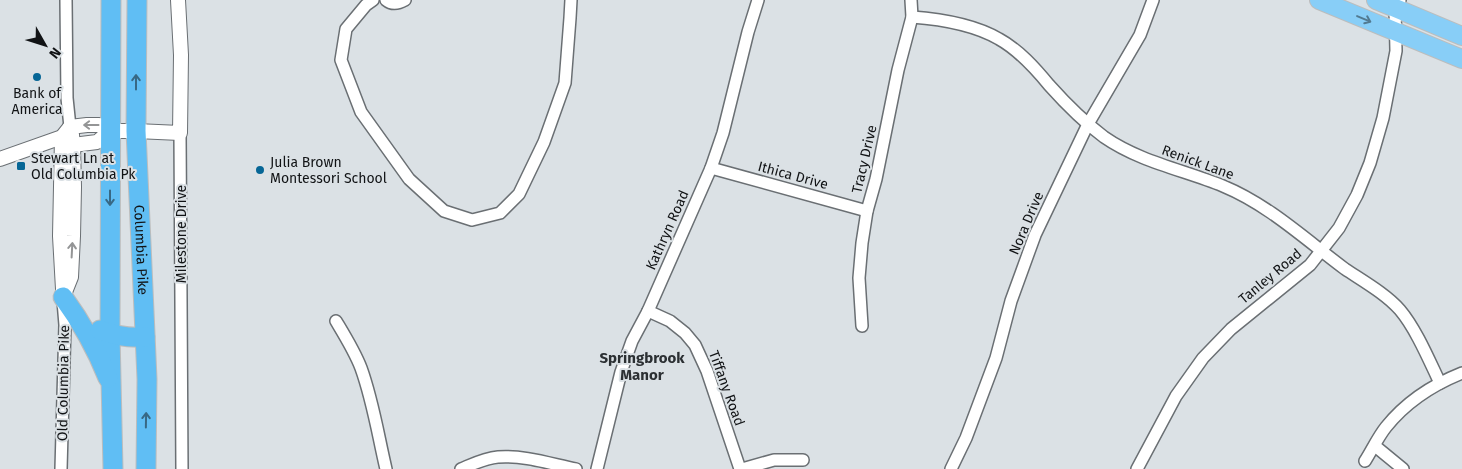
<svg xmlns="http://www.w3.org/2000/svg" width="1462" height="469" viewBox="0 0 1462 469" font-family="'Fira Sans',sans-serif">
<rect width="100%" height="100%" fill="#dbe1e5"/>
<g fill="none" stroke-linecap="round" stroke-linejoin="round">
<defs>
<g id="minor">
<path d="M66 0 67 98 70 127"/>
<path d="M373 0 366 5 346 29 341 60 361 112 409 179 444 211 472 220 500 213 519 194 544 142 565 83 570 18 571 0"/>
<path d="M386 0C392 5 398 4 405 0"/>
<path d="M912 17C939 19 975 25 999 39 1019 50 1035 68 1049 85 1066 104 1084 122 1104 137 1140 162 1184 170 1223 186 1269 205 1306 240 1345 269 1363 281 1386 294 1400 310 1416 329 1429 360 1440 383"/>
<path d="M180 133 182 469"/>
<path d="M711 168 867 211"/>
<path d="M648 311 670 321 685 333 695 345 707 371 740 469"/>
<path d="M336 321C345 336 355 352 361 368 373 401 378 435 386 469"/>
<path d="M862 326 859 278 862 243 867 211 876 179 898 70 912 17 911 0"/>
<path d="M1375 446 1403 469"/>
<path d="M1365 461C1372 450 1378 437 1386 427 1406 402 1432 385 1462 373"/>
<path d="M61 469 65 325 63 301"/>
<path d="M461 469C473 464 485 458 498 457 524 455 551 464 576 469"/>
<path d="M597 469 621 372 632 341 648 311 711 168 723 133 748 32 758 0"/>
<path d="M742 469 774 460H803"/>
<path d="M951 469 966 438 996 358 1011 301 1035 235 1088 124 1140 35 1153 0"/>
<path d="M1137 469 1176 396 1203 358 1231 329 1310 265 1339 228 1357 195 1370 163 1383 118 1396 51 1395 8 1400 0"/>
</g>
<g id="tertiary">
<path d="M62 137 60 236 63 289"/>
<path d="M73 145 97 142 110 131"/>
<path d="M0 159 62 137 70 127 87 125H99L110 131H136L180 133 181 55 178 0"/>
<path d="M63 297 71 277 73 236 74 187 73 145 72 135 70 127"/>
</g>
<g id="primary">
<path d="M1319 0 1462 59"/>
<path d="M1376 0 1462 36"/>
</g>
<g id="trunk">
<path d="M111 0 110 334 113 469"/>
<path id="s1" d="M137 0 136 131 147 379 146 469"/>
<path d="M63 297C82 323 96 348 108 378"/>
<path d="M100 330C115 336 130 338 145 337"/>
</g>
</defs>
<use href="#minor" stroke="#6a6f73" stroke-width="14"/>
<use href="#tertiary" stroke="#6a6f73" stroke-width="16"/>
<use href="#primary" stroke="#bcbdbd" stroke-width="20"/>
<use href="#trunk" stroke="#bcbdbd" stroke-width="21"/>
<use href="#minor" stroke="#fff" stroke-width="11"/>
<use href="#tertiary" stroke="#fff" stroke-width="14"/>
<use href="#primary" stroke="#88cef7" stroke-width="18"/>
<use href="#trunk" stroke="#60bef4" stroke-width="19"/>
</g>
<defs><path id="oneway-shaft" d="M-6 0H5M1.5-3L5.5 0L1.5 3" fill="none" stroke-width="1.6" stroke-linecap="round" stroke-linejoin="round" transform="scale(1.25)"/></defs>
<use stroke="#527a91" href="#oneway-shaft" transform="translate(1364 19) rotate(23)"/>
<g stroke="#386884">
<use href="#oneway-shaft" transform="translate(136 82) rotate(-90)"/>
<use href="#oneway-shaft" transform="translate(110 198) rotate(90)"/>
<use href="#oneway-shaft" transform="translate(146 420) rotate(-89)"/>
</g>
<g stroke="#949596">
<use href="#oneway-shaft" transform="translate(91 125) rotate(180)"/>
<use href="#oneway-shaft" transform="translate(72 250) rotate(-87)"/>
</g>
<g fill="#066696" stroke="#dbe1e5" stroke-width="2">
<circle cx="37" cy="77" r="5"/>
<rect x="16" y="161" width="10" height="10" rx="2.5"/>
<circle cx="260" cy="170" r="5"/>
</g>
<g text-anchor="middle" stroke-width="4" stroke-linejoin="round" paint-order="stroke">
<g font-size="14" fill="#111315" stroke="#dbe1e5" text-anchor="start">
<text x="37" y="98" text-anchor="middle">Bank of<tspan x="37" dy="16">America</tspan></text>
<text x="31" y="163">Stewart Ln at<tspan x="31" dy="16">Old Columbia Pk</tspan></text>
<text x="270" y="167">Julia Brown<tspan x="270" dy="16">Montessori School</tspan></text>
</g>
<g font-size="14" fill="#111315" stroke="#dbe1e5">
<text transform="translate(864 159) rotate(-77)" y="5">Tracy Drive</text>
<text transform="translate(1198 162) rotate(20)" y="5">Renick Lane</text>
<text transform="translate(793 175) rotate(15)" y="5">Ithica Drive</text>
<text transform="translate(1026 223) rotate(-67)" y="5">Nora Drive</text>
<text transform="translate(667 230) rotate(-66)" y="5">Kathryn Road</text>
<text transform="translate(181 234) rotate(-90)" y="5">Milestone Drive</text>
<text dy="5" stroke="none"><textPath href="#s1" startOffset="250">Columbia Pike</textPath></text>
<text transform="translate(1270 276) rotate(-40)" y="5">Tanley Road</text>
<text transform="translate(63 383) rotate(-89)" y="5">Old Columbia Pike</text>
<text transform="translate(727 388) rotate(70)" y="5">Tiffany Road</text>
</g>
<g font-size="15" font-weight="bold" fill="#2c3033" stroke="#dbe1e5">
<text x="642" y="363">Springbrook<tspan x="642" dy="17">Manor</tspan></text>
</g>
</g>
<g transform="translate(45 45) rotate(129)" stroke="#dbe1e5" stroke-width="4" paint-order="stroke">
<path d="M0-4L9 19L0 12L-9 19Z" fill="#111315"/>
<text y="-8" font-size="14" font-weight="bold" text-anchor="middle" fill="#111315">N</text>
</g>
</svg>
